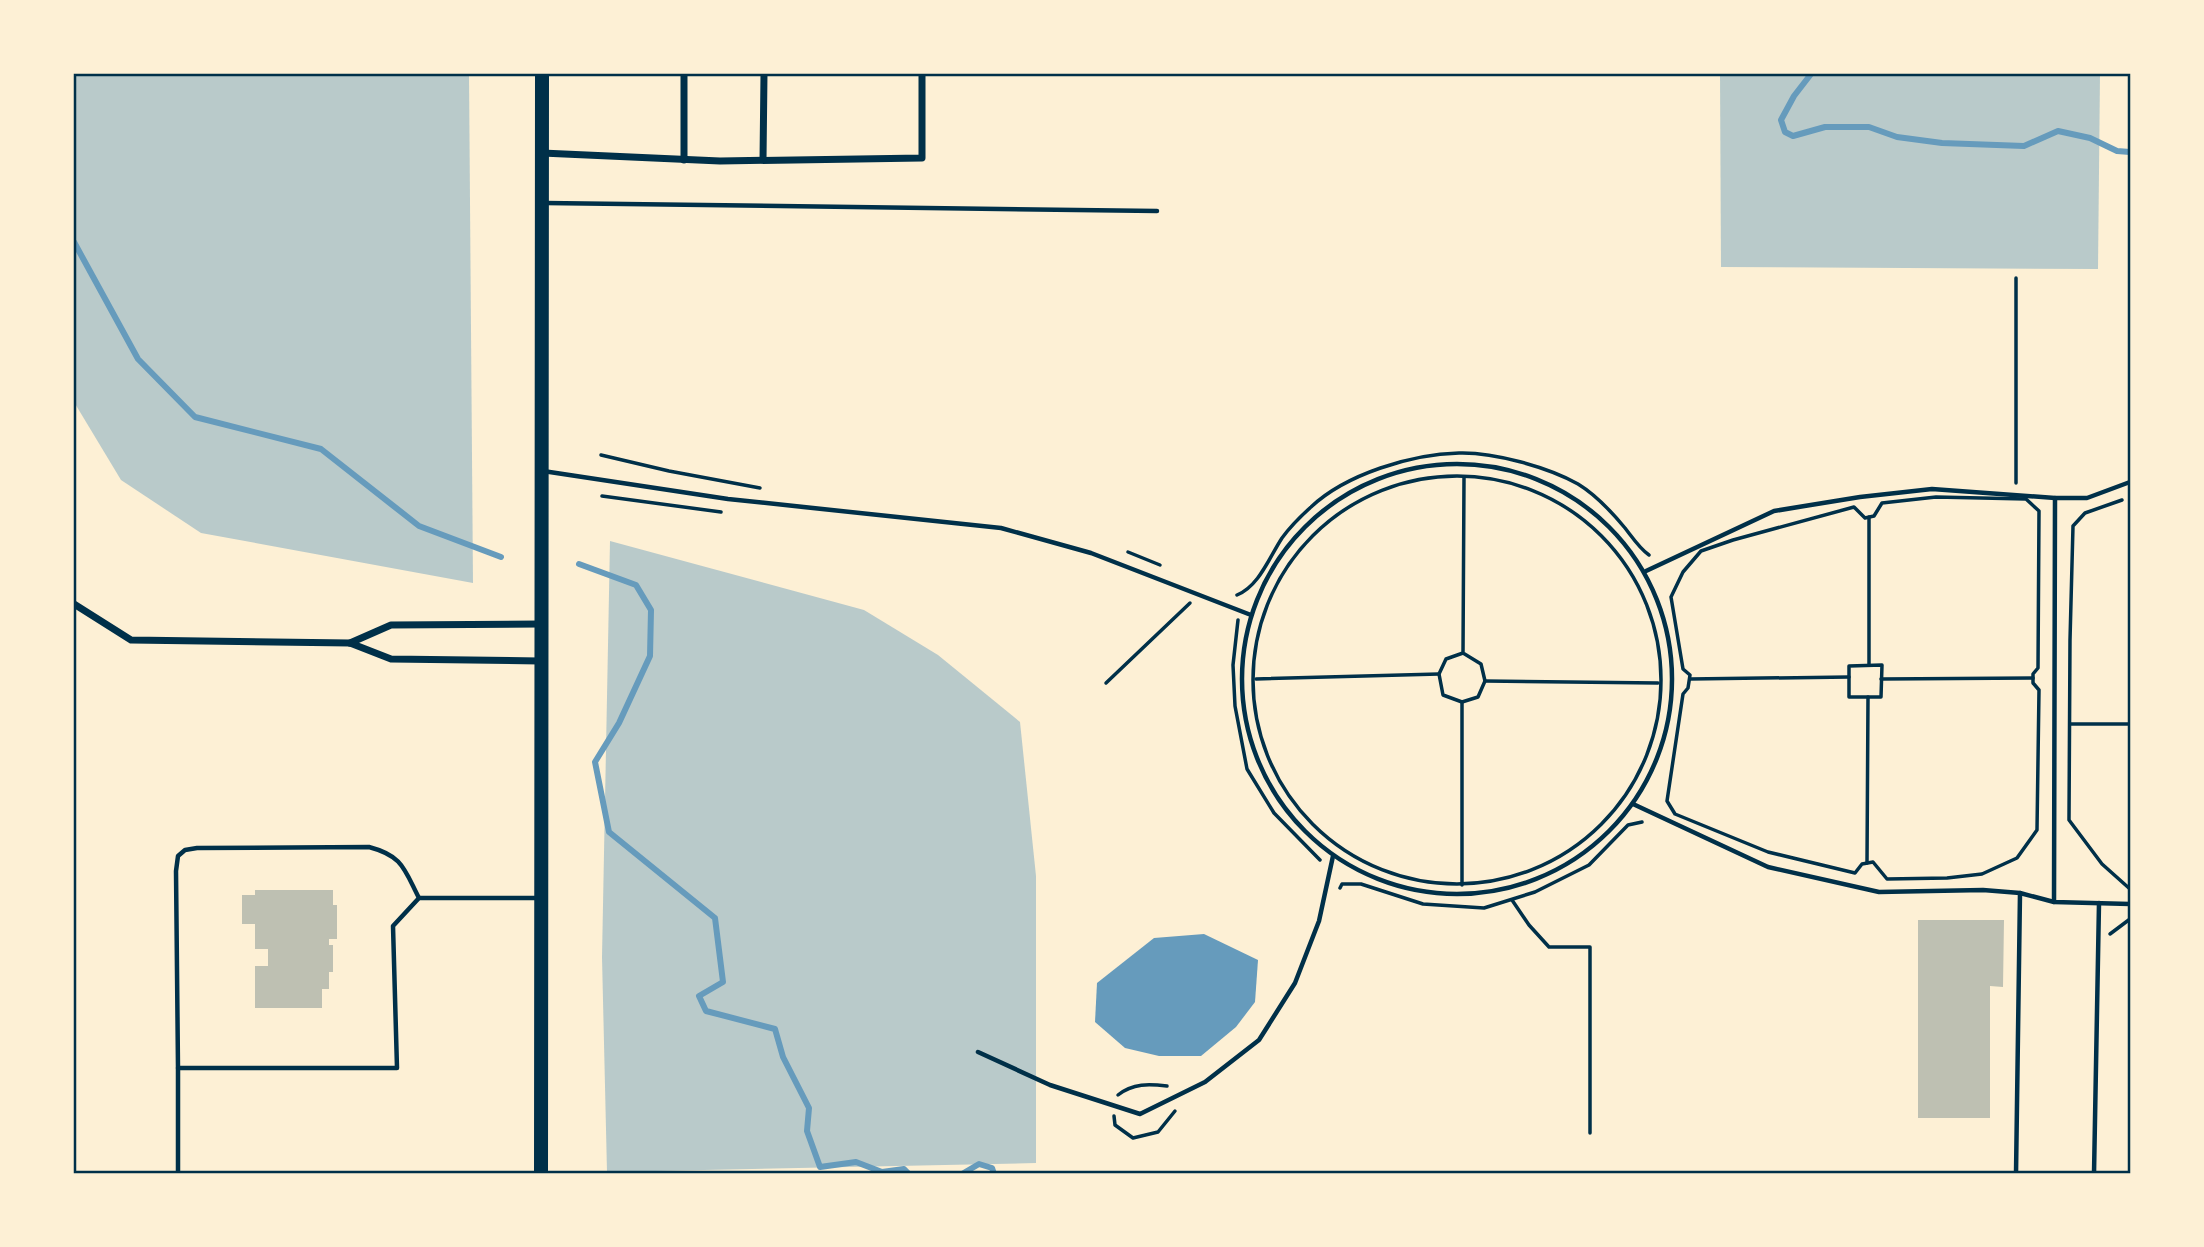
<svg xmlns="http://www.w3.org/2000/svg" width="2204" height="1247" viewBox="0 0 2204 1247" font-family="'PT Sans',sans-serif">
<rect width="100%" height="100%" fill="#fdf0d5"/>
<g fill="#b9caca">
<path d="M74 74H469L473 583 201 533 121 480 74 402Z"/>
<path d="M1720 74H2100L2098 269 1721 267Z"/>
<path d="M610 541 864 610 938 655 1020 722 1036 876V1163L607 1172 602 957Z"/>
</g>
<path fill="#669bbc" d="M1204 934 1258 960 1255 1002 1236 1027 1201 1056H1159L1125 1048 1095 1022 1097 983 1154 938Z"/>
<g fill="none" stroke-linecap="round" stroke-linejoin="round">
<g stroke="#669bbc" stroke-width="6">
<path d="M1811 74 1794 96 1781 120 1785 132 1793 136 1825 127H1869L1897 137 1942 143 2024 146 2058 131 2090 138 2117 151 2130 152"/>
<path d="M74 242 138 359 195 417 321 449 419 526 501 557"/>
<path d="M579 564 636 585 651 610 650 656 619 723 595 762 609 832 715 918 723 982 699 996 706 1011 775 1029 783 1057 809 1108 807 1131 820 1167 856 1162 882 1172 904 1169 909 1174"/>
<path d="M962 1174 979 1164 992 1168 994 1174"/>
</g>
</g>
<g fill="#bec0b2">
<path d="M255 890H333V905H337V939H329V945H333V972H329V989H322V1008H255V966H268V949H255V924H242V895H255Z"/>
<path d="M1918 920H2004L2003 987 1990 986V1118H1918Z"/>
</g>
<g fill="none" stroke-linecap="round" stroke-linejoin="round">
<g stroke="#003049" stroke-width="3.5">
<path d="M601 455 669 471 760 488"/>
<circle cx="1457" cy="680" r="204"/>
<path d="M2016 483V278"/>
<path d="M602 496 721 512"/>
<path d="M1936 497 2026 499 2039 511 2038 668 2033 674V683L2039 690 2037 830 2017 858 1982 874 1947 878 1887 879 1873 862 1862 864 1855 873 1768 852 1675 814 1667 801 1683 694 1688 688 1690 675 1683 669 1671 597 1683 572 1701 551 1733 540 1854 507 1865 518 1874 516 1882 503Z"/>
<path d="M2122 500 2085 513 2073 526 2070 640 2069 820 2102 864 2130 889"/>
<path d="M1869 517V665"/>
<path d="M1128 552 1160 565"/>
<path d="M1237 595C1259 586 1269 558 1282 538 1290 527 1301 516 1311 507 1346 474 1412 454 1459 453 1493 452 1548 467 1578 484 1596 495 1611 511 1625 528 1632 537 1640 549 1649 555"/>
<path d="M1238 620 1233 665 1235 706 1247 769 1274 813 1320 860"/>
<path d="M1463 653 1481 664 1485 681 1478 697 1462 702 1443 695 1439 674 1446 659 1463 653 1464 478"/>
<path d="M1882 665 1881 697H1849V666Z"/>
<path d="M1256 679 1439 674"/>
<path d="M1690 679 1849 677"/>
<path d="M1881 679 2033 678"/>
<path d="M1485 681 1658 683"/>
<path d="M1106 683 1190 603"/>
<path d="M2070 724H2130"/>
<path d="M1867 863 1868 697"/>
<path d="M1462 885V702"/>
<path d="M1340 888 1342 884H1361L1423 904 1484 908 1535 892 1589 865 1628 825 1642 822"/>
<path d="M1512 900 1529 925 1549 947H1590V1133"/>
<path d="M2110 934 2130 919"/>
<path d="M1118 1095C1133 1083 1149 1084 1167 1086"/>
<path d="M1114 1116 1115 1125 1133 1138 1158 1132 1175 1111"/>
</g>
<g stroke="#003049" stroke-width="4.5">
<path d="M545 203 1157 211"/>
<circle cx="1457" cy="679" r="215"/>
<path d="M543 471 728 499 1001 528 1091 553 1251 615"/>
<path d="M1646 571 1774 511 1860 497 1932 489 2055 498H2087L2130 482"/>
<path d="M1633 804 1768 867 1879 892 1983 890 2020 893 2054 902 2130 904"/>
<path d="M2054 902 2055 498"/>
<path d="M978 1052 1050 1085 1140 1114 1205 1082 1259 1040 1295 983 1319 921 1333 856"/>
<path d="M178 1068 176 871 178 856 185 850 197 848 369 847C403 856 404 869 419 898"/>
<path d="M178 1174V1068H397L393 926 419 898H540"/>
<path d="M2016 1174 2020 893"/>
<path d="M2094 1174 2099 903"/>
</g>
<g stroke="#003049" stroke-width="7">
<path d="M542 153 720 161 922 158V74"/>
<path d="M684 160V74"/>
<path d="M763 160 764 74"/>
<path d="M74 604 131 640 350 643 391 659 540 661"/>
<path d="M350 643 391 625 540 624"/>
</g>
<path stroke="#003049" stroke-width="14" d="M541 1174 542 74"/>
</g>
<rect width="2204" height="1247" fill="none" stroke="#fdf0d5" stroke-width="150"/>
<rect x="75" y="75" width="2054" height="1097" fill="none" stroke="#003049" stroke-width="2.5"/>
</svg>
